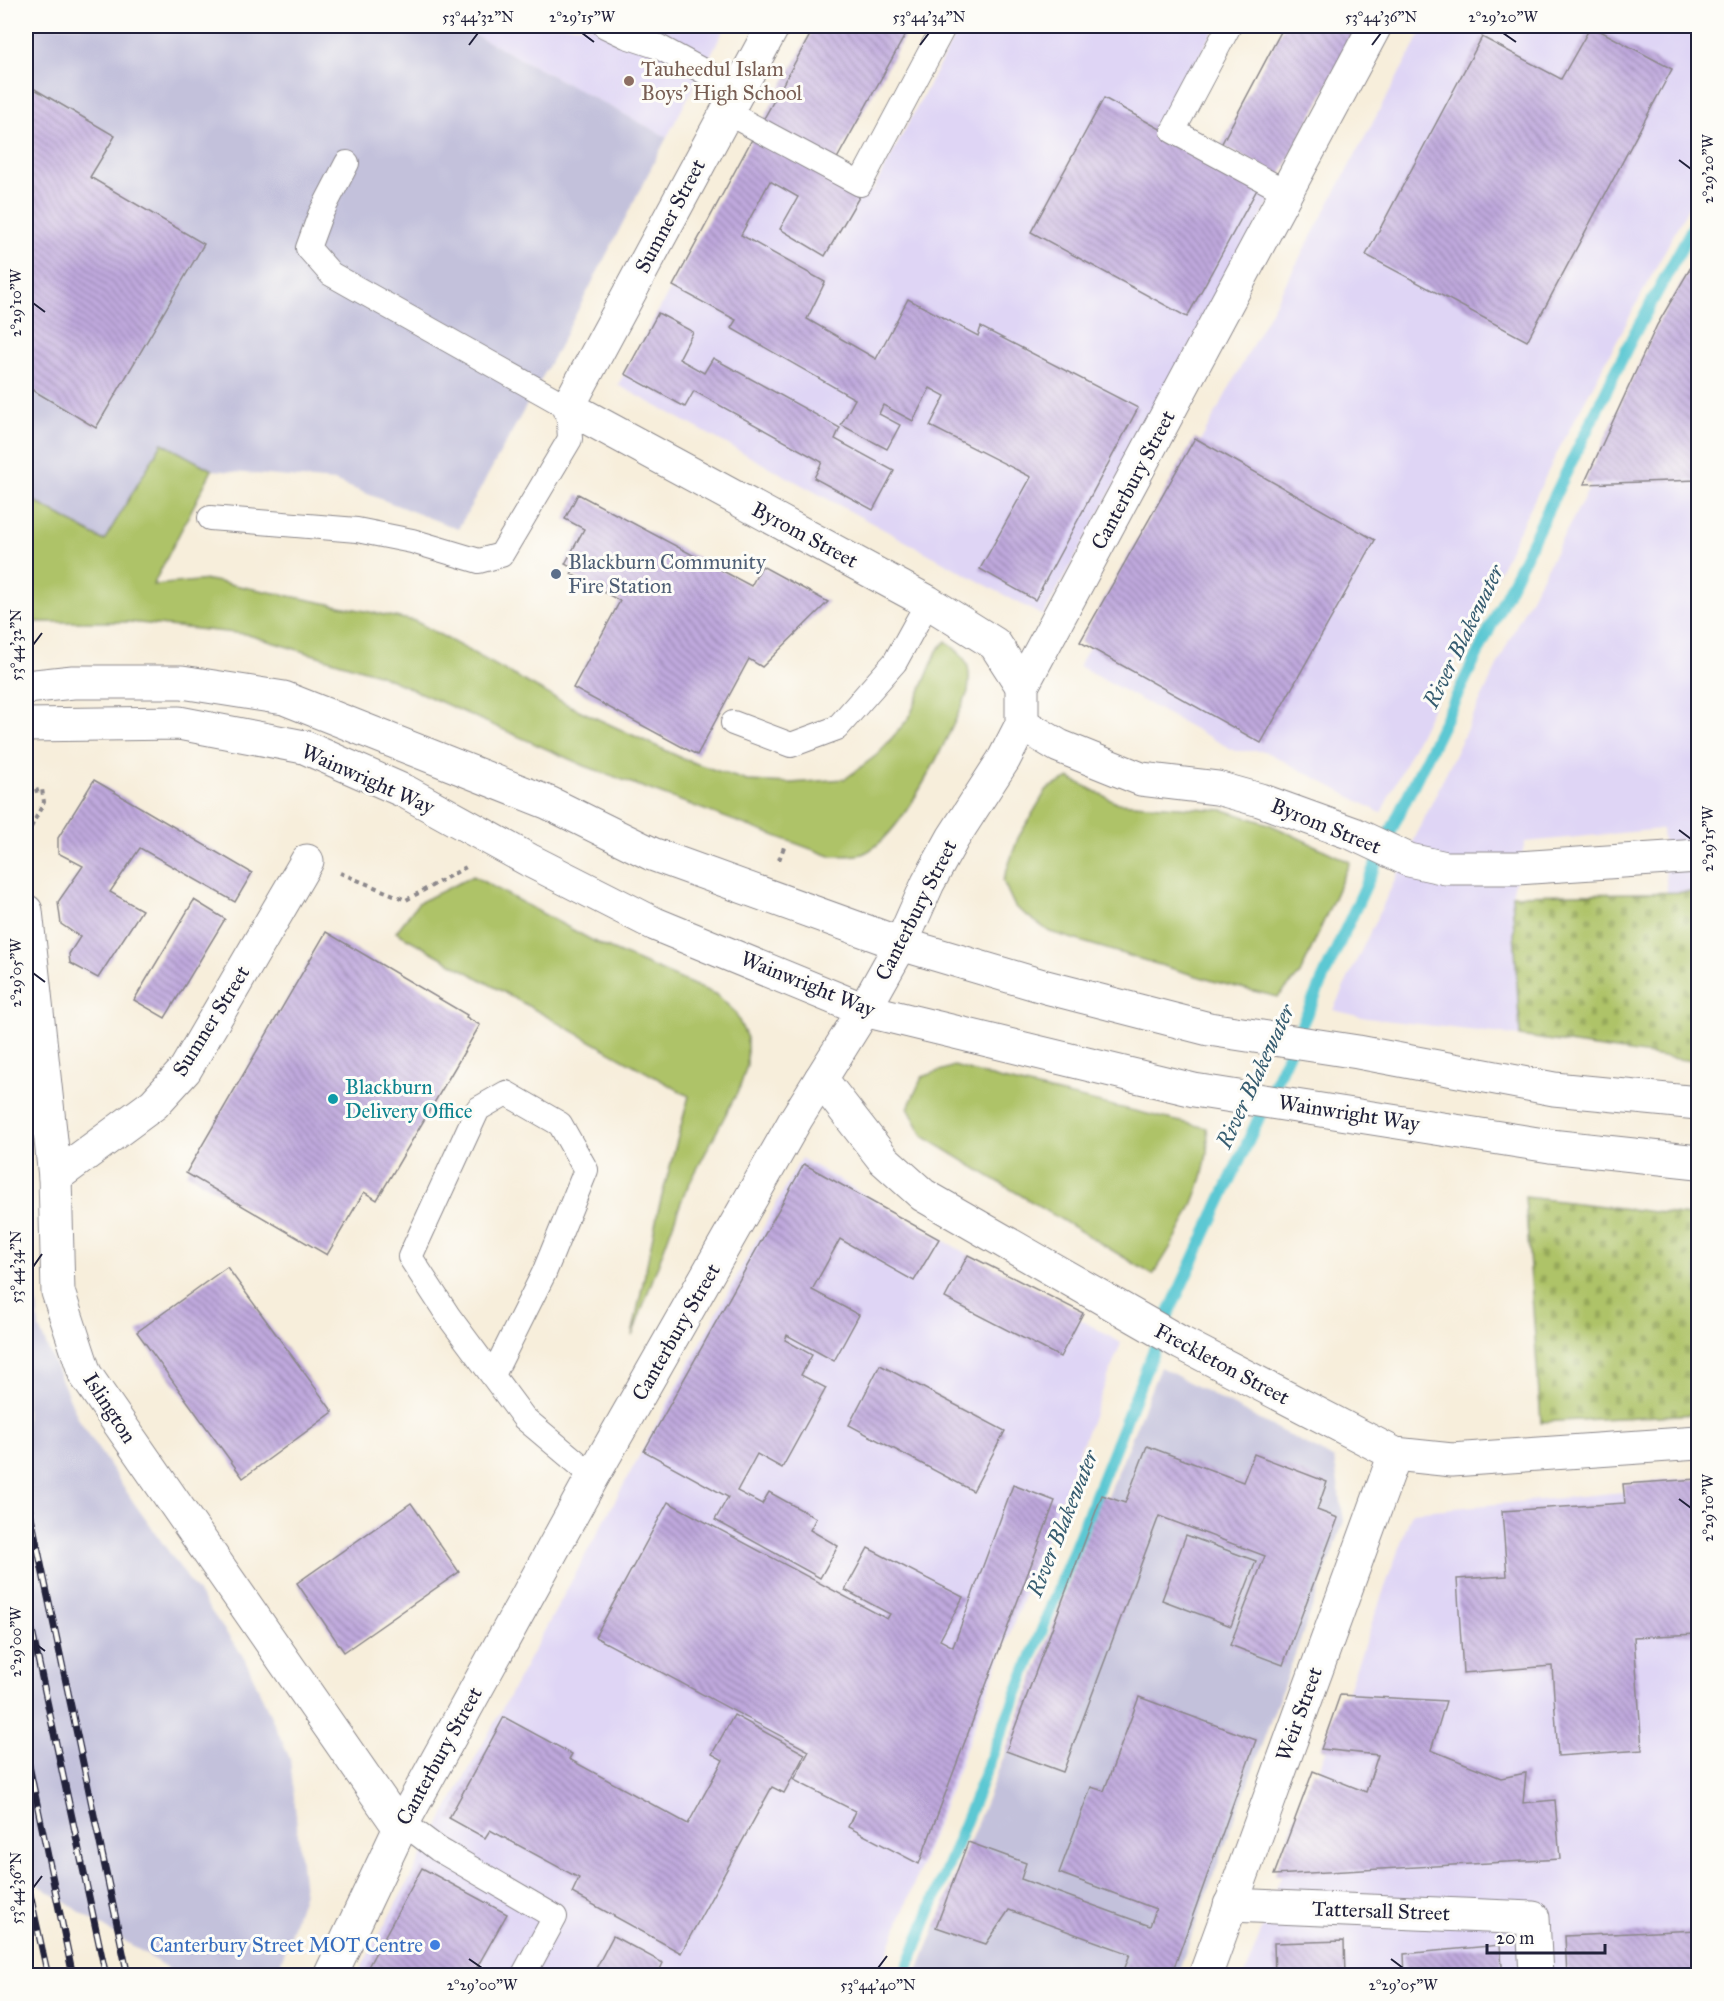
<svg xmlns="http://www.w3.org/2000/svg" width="1724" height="2001" viewBox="0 0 1724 2001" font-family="'IM FELL Great Primer',serif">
<defs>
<pattern id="cemetery-stones" width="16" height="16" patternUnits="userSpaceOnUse" patternTransform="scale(1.5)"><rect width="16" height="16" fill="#aec367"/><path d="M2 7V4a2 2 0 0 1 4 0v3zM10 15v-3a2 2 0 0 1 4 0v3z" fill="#95a75a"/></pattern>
<pattern id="building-back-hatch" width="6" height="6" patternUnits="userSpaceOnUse" patternTransform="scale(1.5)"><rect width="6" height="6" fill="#bfa9dd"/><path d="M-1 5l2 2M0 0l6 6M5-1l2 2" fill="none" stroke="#9b89b4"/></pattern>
</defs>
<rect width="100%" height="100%" fill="#fdfcf7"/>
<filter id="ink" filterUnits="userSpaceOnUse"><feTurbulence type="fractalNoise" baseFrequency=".0167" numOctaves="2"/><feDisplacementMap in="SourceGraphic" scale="12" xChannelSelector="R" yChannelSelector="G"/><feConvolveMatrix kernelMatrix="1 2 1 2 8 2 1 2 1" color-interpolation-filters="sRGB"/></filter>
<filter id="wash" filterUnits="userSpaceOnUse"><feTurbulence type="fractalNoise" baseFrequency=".008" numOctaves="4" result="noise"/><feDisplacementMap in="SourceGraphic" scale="24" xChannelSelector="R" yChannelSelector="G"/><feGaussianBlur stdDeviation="1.35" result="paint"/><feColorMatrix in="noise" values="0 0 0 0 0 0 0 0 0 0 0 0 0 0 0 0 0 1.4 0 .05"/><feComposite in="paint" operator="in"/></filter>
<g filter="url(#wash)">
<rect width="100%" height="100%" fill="#f7eedb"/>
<g fill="#dfd5f5">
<path d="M458 26H726L667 137Z"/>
<path d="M960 26H1216L1166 117 1280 183 1043 616 618 385 756 132 872 192Z"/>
<path d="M1425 26H1698V189L1560 447 1381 813 1265 751H1235L1079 666Z"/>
<path d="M1698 283V892H1667L1662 829 1525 842 1512 895 1520 1036 1367 1018 1333 1010 1517 624Z"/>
<path d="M801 1158 1121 1343 879 1975 357 1976Z"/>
<path d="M1698 1485V1975L1245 1976 1412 1512Z"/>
</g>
<g fill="#c3c1db">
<path d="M26 26H458L667 137 559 347 458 529 334 481 212 470 162 444 104 541 26 496Z"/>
<path d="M26 1178 39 1328 78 1418 134 1503 245 1659 290 1759 304 1892 277 1975H178L26 1877Z"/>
<path d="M1160 1367 1334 1459 1344 1521 1177 1975 916 1976Z"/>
</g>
<g fill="#aec367" stroke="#687251" stroke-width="1.5">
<path d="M162 443 212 470 153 585 209 580 415 621 568 705 686 760 747 781 791 783 845 779 878 754 909 718 937 651 946 641C967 659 972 664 968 692 951 731 902 840 862 854 853 857 840 855 830 856L585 766 378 674 245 634 129 622H26V496L104 541Z"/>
<path d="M1069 778 1118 803 1223 810 1269 824 1350 862 1300 974 1278 997 1220 983 1050 932 1015 907 1003 881 1018 838 1047 789Z"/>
<path d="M473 876 597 943 717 995 735 1012 747 1038V1065L740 1087 684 1194 632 1336 658 1211 689 1096 396 932 418 903Z"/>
<path d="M954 1066 999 1079 1207 1128C1213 1177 1179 1236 1153 1275L924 1137 908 1108 922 1077Z"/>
</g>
<g fill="url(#cemetery-stones)" stroke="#687251" stroke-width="1.5">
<path d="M1698 892V1062L1520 1036 1512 895Z"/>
<path d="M1525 1197 1698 1217V1414L1541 1422Z"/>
</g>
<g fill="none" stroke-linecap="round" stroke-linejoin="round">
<path stroke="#5cc8d3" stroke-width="12" d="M904 1976 1167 1317 1397 818 1632 338 1698 218"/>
</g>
<g id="blocks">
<g fill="url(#building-back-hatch)">
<path d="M815 26H910L834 164 761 124Z"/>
<path d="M1284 26H1359L1280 176 1221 145Z"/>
<path d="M1591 26 1672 69 1527 341 1366 255 1482 37 1561 79Z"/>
<path d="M26 84 115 136 90 177 204 244 96 428 26 386V208L34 193 26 188Z"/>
<path d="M1104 98 1260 184 1187 317 1031 232Z"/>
<path d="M756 132 862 192 825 256 780 229 798 197 770 181 741 235 825 282 807 319 876 359 908 299 978 336 981 327 1138 408 1035 600 980 569 1031 477 930 426 945 396 930 388 913 421 883 405 879 414 900 425 887 449 841 425 855 399 731 328 736 320 673 286Z"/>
<path d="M1698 255V480L1584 484 1657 325Z"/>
<path d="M658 313 693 332 679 359 704 373 713 358 840 428 835 439 894 471 873 510 814 478 822 462 694 391 685 407 625 374Z"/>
<path d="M1195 438 1375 540 1261 743 1080 642Z"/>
<path d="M578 494 751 586 762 566 828 602 762 667 749 659 697 755 573 688 620 601 571 574 574 569 565 564 584 529 565 519Z"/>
<path d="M94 780 252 873 235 902 140 848 110 892 142 910 98 978 70 963 69 954 80 937 61 924 58 902 83 866 58 853V838Z"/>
<path d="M194 900 225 919 165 1018 134 1000Z"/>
<path d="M326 932 467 1015 466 1017 480 1025 377 1200 364 1192 327 1255 186 1173Z"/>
<path d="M804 1164 939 1239 914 1281 840 1239 812 1290 859 1315 834 1361 787 1335 785 1340 812 1355 801 1375 826 1388 782 1468 757 1454 737 1491 762 1504 769 1492 816 1518 810 1530 838 1546 820 1578 715 1520 728 1497 644 1451Z"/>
<path d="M968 1255 1083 1313 1060 1357 945 1298Z"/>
<path d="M227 1267 333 1412 243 1478 137 1332Z"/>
<path d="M880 1365 1005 1431 973 1491 849 1425Z"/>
<path d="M1147 1446 1243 1482 1254 1454 1327 1482 1317 1510 1338 1518 1283 1665 1230 1645 1265 1556 1159 1516 1063 1772 1006 1751 1102 1495 1125 1503Z"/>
<path d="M1698 1479V1634L1634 1637 1642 1750 1558 1756 1552 1666 1463 1673 1457 1579 1507 1576 1502 1511 1625 1503 1623 1484Z"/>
<path d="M1013 1485 1055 1501 919 1864 848 1827 855 1811 794 1780 809 1751 595 1637 668 1502 887 1619 890 1614 845 1590 868 1548 963 1597 940 1640 953 1647Z"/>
<path d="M411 1503 459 1572 344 1652 297 1583Z"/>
<path d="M1186 1535 1256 1561 1231 1626 1162 1600Z"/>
<path d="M1340 1695 1446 1701 1431 1750 1501 1778 1526 1773 1523 1803 1555 1800 1560 1859 1274 1875 1313 1771 1366 1792 1378 1755 1321 1749Z"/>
<path d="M1139 1697 1256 1740 1171 1976H1122L1130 1954 1009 1910 986 1944 936 1927 968 1842 1026 1863 1021 1879 1150 1926 1156 1909 1059 1873 1091 1787 1104 1791Z"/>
<path d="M734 1715 805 1754 784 1793 772 1787 681 1953 572 1893 579 1878 490 1830 485 1838 449 1818 504 1717 572 1754 569 1759 688 1824 723 1760 712 1754Z"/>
<path d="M422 1868 507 1914 472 1976H363Z"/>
<path d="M1698 1930V1976H1567L1565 1936Z"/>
<path d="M613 1936 663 1963 657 1976H592Z"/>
<path d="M1344 1941 1345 1976H1275L1274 1943Z"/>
<path d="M1500 1945 1503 1976H1405L1404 1954Z"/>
</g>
</g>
</g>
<g filter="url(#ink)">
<use href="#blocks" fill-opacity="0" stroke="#8c888b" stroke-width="1.5"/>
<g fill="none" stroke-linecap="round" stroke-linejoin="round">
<defs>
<g id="lane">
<path d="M605 26 626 36 659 47 738 90"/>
<path d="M1229 26 1173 131 1286 192"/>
<path d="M726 112 860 184 944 26"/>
<path d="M210 518 357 530 412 541 479 561 501 555 570 439 568 407 331 274 308 248 320 215 347 163"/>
<path d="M733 723 791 745 837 728 895 662 928 602"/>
<path d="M493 1375 544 1273 586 1170 560 1124 506 1093 478 1109 410 1257 449 1317 524 1418 593 1476"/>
<path d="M402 1822 438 1849 555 1917 523 1976"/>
</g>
<g id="street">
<path d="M773 26 568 407 928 602 995 644 1022 686"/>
<path d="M1022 724 1059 746 1141 779 1217 788 1260 800 1354 834 1409 860 1446 868H1517L1698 856"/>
<path d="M26 911 55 1177 58 1292 85 1374 400 1828"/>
<path d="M821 1079 884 1160 923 1195 1181 1343 1395 1454 1452 1460 1698 1443"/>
<path d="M55 1177 154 1104 185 1070 307 861"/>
<path d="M1230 1905 1533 1918 1536 1976"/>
<path d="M330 1976 400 1828 593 1476 796 1119 864 1010 901 944 928 883 953 838 1004 759 1022 724V686L1375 26"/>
<path d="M1205 1976 1395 1454"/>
</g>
<g id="highway">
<path d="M26 687 73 682H182L284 698 549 803 652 854 901 944 1046 987 1209 1029 1358 1052 1554 1089 1698 1103"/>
<path d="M26 725 179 723 304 747 406 792 529 860 655 924 864 1010 1194 1090 1550 1146 1698 1162"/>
</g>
</defs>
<use href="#lane" stroke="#8c888b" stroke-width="26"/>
<use href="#street" stroke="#8c888b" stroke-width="35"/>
<use href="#highway" stroke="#8c888b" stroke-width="35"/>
<g stroke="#8c888b" stroke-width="4" stroke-dasharray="4.5 4.5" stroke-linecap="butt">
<path d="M26 794 42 789 44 802 26 837"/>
<path d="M779 860 784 847"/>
<path d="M340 873 406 900 466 867"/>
</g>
<use href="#lane" stroke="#fff" stroke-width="24"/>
<use href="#street" stroke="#fff" stroke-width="33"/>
<use href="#highway" stroke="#fff" stroke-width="33"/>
<defs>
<g id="rail">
<path d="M26 1493 128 1976"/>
<path d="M26 1603 106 1976"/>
<path d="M26 1751 73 1976"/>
<path d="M26 1876 48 1976"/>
</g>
</defs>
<use href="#rail" stroke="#22223b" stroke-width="7"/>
<use href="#rail" stroke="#fdfcf7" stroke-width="4.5" stroke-dasharray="14" stroke-linecap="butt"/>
</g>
</g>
<path fill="none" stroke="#22223b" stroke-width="2" d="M582 33 594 42M1503 33 1516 42M469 45 478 33M920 45 929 33M1372 45 1381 33M1679 160 1691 169M33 303 45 312M33 645 42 633M1679 830 1691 839M33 973 45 982M33 1267 42 1254M1679 1499 1691 1508M33 1642 45 1651M33 1888 42 1876M469 1959 482 1968M1391 1959 1403 1968M878 1968 887 1956"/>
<circle fill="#8d6e63" stroke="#fdfcf7" stroke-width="2" cx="629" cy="81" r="6"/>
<circle fill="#5c6f8a" stroke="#fdfcf7" stroke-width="2" cx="556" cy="574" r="6"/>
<circle fill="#0f9aa8" stroke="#fdfcf7" stroke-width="2" cx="333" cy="1099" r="6"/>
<circle fill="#3f7fe0" stroke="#fdfcf7" stroke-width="2" cx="435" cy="1945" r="6"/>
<g text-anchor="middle" stroke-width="6" stroke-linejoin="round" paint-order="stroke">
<g font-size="21" fill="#785e54" stroke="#fdfcf7" text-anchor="start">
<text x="641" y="76">Tauheedul Islam<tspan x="641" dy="24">Boys' High School</tspan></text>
</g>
<g font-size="21" fill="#22223b" stroke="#fdfcf7">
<text transform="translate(670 216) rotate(-62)" y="7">Sumner Street</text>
<text transform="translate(1133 480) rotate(-62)" y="7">Canterbury Street</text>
<text transform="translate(805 535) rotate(28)" y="7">Byrom Street</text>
<text transform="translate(368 779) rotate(24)" y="7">Wainwright Way</text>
<text transform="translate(1326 826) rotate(22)" y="7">Byrom Street</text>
<text transform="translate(916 910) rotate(-63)" y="7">Canterbury Street</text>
<text transform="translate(808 984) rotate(22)" y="7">Wainwright Way</text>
<text transform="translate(211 1021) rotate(-58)" y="7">Sumner Street</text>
<text transform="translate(1349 1113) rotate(9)" y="7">Wainwright Way</text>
<text transform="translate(676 1332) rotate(-60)" y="7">Canterbury Street</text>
<text transform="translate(1222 1364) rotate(28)" y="7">Freckleton Street</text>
<text transform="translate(110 1408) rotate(57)" y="7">Islington</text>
<text transform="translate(1299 1714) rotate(-70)" y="7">Weir Street</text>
<text transform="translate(439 1756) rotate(-61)" y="7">Canterbury Street</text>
<text transform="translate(1381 1911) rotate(2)" y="7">Tattersall Street</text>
</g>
<g font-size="21" fill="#4e5e75" stroke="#fdfcf7" text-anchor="start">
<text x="568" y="569">Blackburn Community<tspan x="568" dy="24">Fire Station</tspan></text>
</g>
<g font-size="21" fill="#0d838f" stroke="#fdfcf7" text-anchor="start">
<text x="345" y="1094">Blackburn<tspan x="345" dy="24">Delivery Office</tspan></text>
</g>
<g font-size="21" fill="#366cbe" stroke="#fdfcf7" text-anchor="end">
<text x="423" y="1952">Canterbury Street MOT Centre</text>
</g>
<g font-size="22" font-style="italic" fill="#365c70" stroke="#fdfcf7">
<text transform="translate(1463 636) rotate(-64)" y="8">River Blakewater</text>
<text transform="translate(1255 1076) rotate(-65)" y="8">River Blakewater</text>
<text transform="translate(1062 1523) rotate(-68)" y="8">River Blakewater</text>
</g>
</g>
<rect width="1724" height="2001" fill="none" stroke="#fdfcf7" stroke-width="66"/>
<path d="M1487 1944v9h118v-9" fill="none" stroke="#22223b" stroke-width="3"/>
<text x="1496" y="1944" font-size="18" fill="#22223b" stroke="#fdfcf7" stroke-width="4.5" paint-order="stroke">20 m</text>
<rect x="33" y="33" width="1658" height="1935" fill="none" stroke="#22223b" stroke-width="2"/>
<g font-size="15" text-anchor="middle" fill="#22223b">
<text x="478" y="22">53°44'32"N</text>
<text x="582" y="22">2°29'15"W</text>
<text x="929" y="22">53°44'34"N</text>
<text x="1381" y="22">53°44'36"N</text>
<text x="1503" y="22">2°29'20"W</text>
<text transform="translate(1708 169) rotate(-90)" y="5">2°29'20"W</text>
<text transform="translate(16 303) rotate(-90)" y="5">2°29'10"W</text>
<text transform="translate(16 645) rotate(-90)" y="5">53°44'32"N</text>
<text transform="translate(1708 839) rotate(-90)" y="5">2°29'15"W</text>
<text transform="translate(16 973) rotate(-90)" y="5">2°29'05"W</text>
<text transform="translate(16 1267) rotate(-90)" y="5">53°44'34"N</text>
<text transform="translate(1708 1508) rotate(-90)" y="5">2°29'10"W</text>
<text transform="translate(16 1642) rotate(-90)" y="5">2°29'00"W</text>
<text transform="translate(16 1888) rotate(-90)" y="5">53°44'36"N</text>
<text x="482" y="1990">2°29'00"W</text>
<text x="878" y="1990">53°44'40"N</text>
<text x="1403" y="1990">2°29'05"W</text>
</g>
</svg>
